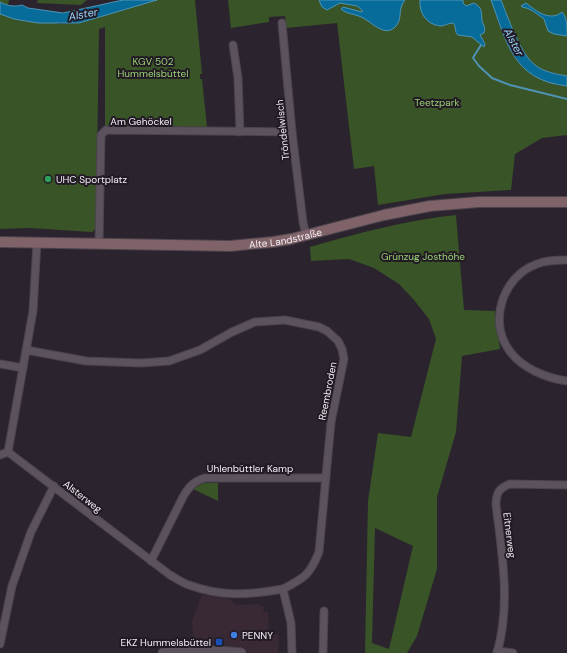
<svg xmlns="http://www.w3.org/2000/svg" width="567" height="653" viewBox="0 0 567 653" font-family="'DM Sans',sans-serif">
<rect width="100%" height="100%" fill="#2b242e"/>
<path fill="#382935" d="M202 595 230 599 236 605 260 604V606H264L263 612H268V617H269L268 635H279L278 653H248V652L194 647 192 621Z"/>
<g fill="#395427" fill-rule="evenodd">
<path d="M0 0H9L8 5 59 24 79 23 157 0H195L202 74H200V79H202L207 127 105 126V27L99 29 96 228 92 232 29 228 0 229Z"/>
<path d="M38 0H87L81 5 37 3Z"/>
<path d="M228 0H491L503 35 517 61 557 85 567 86V135L542 138 515 154 511 190 445 194 378 205 374 166 354 169 337 23 286 28 285 16 269 17V22L231 28Z"/>
<path d="M501 0H567V76C557 73 543 72 535 65 520 54 508 17 501 0Z"/>
<path d="M456 215 464 310 495 311 500 349 462 356 456 432 437 497V569L417 636 407 653H365L368 501 378 433 411 437 436 339 429 319 414 300 399 284 374 268 349 259 311 261 310 247C359 233 406 220 456 215ZM375 528 413 546 389 649 372 643Z"/>
<path d="M204 483H218V501L193 489Z"/>
</g>
<g fill="#076c9a" stroke="#4e93b5">
<path d="M123 0H157L79 23H38L14 19 0 14V2C7 6 15 7 22 5L28 8 63 13Z"/>
<path d="M319 0H405C397 10 403 18 396 26 385 39 371 21 361 17 355 14 346 14 341 9L343 7 362 12V10L357 6 340 3 327 10 322 7Z"/>
<path d="M420 0H463V3L466 6 474 3C483 8 481 12 482 20 483 25 486 28 484 33L480 35 485 44 484 47 472 37 458 35C454 32 457 27 453 23 448 23 445 26 440 26 426 24 419 13 420 0Z"/>
<path d="M491 0H501C508 17 520 54 535 65 543 72 557 74 567 76V86C513 80 507 43 491 0Z"/>
<path d="M526 3C536 11 550 22 562 12 567 17 567 27 567 36L554 34 548 31 544 19C537 14 530 8 522 7L521 6Z"/>
</g>
<g fill="none" stroke-linecap="round" stroke-linejoin="round">
<path stroke="#4e93b5" stroke-width="2" d="M481 45 474 56 473 58 479 66 492 78 510 85 567 99"/>
<defs>
<g id="minor">
<path d="M282 23 292 132 303 222 306 235"/>
<path d="M233 45 238 78 240 132"/>
<path d="M99 244 101 135 106 130 292 132"/>
<path d="M567 260C557 260 546 260 537 264 503 276 488 321 509 350 521 368 546 378 567 381"/>
<path d="M26 350 86 361 141 363 169 361 200 350 232 332 255 322 285 320 319 327 327 331 338 341 342 349 344 359 331 422 319 552C310 575 304 578 283 589"/>
<path d="M0 364 23 368"/>
<path d="M8 452 170 575C176 578 182 583 189 585 221 597 250 595 283 589L291 623 292 653"/>
<path d="M8 452 33 311 37 242"/>
<path d="M0 455 8 452"/>
<path d="M151 561 184 495C190 486 194 481 205 478H325"/>
<path d="M0 644 12 586 31 532 54 486"/>
<path d="M497 651 513 653"/>
<path d="M323 653 324 611"/>
<path d="M497 653C511 605 502 553 496 505 496 493 499 488 510 484L567 485"/>
</g>
<path id="tertiary" d="M163 653C189 649 215 650 241 653"/>
<g id="secondary">
<path id="s1" d="M0 242 230 246 273 242 291 239 384 215 430 206 479 202H567"/>
</g>
</defs>
<use href="#minor" stroke="#4a434c" stroke-width="9"/>
<use href="#tertiary" stroke="#4a434c" stroke-width="11"/>
<use href="#secondary" stroke="#4a434c" stroke-width="12"/>
<use href="#minor" stroke="#5b525d" stroke-width="7"/>
<use href="#tertiary" stroke="#5b525d" stroke-width="9"/>
<use href="#secondary" stroke="#806368" stroke-width="10"/>
</g>
<circle fill="#2e9e5b" stroke="#221a24" stroke-width="1.5" cx="48" cy="179" r="4"/>
<circle fill="#3f7fe0" stroke="#221a24" stroke-width="1.5" cx="234" cy="635" r="4"/>
<rect fill="#1a4fb4" stroke="#221a24" stroke-width="1.5" x="215" y="638" width="8" height="8" rx="2"/>
<g text-anchor="middle" stroke-width="4" stroke-linejoin="round" paint-order="stroke">
<g font-size="10" fill="#98d173" stroke="#221a24">
<text x="153" y="65">KGV 502<tspan x="153" dy="12">Hummelsbüttel</tspan></text>
<text x="437" y="106">Teetzpark</text>
<text x="423" y="260">Grünzug Josthöhe</text>
</g>
<g font-size="10" fill="#f3eef5" stroke="#221a24">
<text x="141" y="125">Am Gehöckel</text>
<text transform="translate(282 130) rotate(-96)" y="4">Tröndelwisch</text>
<text dy="4" stroke="none"><textPath href="#s1" startOffset="286">Alte Landstraße</textPath></text>
<text transform="translate(327 391) rotate(-79)" y="4">Reembroden</text>
<text x="250" y="472">Uhlenbüttler Kamp</text>
<text transform="translate(83 496) rotate(38)" y="4">Alsterweg</text>
<text transform="translate(510 535) rotate(83)" y="4">Eitnerweg</text>
</g>
<g font-size="10" fill="#f3eef5" stroke="#221a24" text-anchor="start">
<text x="56" y="183">UHC Sportplatz</text>
<text x="242" y="639">PENNY</text>
<text x="211" y="646" text-anchor="end">EKZ Hummelsbüttel</text>
</g>
<g font-size="11" font-style="italic" fill="#98d5fc" stroke="#221a24">
<text transform="translate(83 14) rotate(-11)" y="4">Alster</text>
<text transform="translate(514 42) rotate(62)" y="4">Alster</text>
</g>
</g>
</svg>
